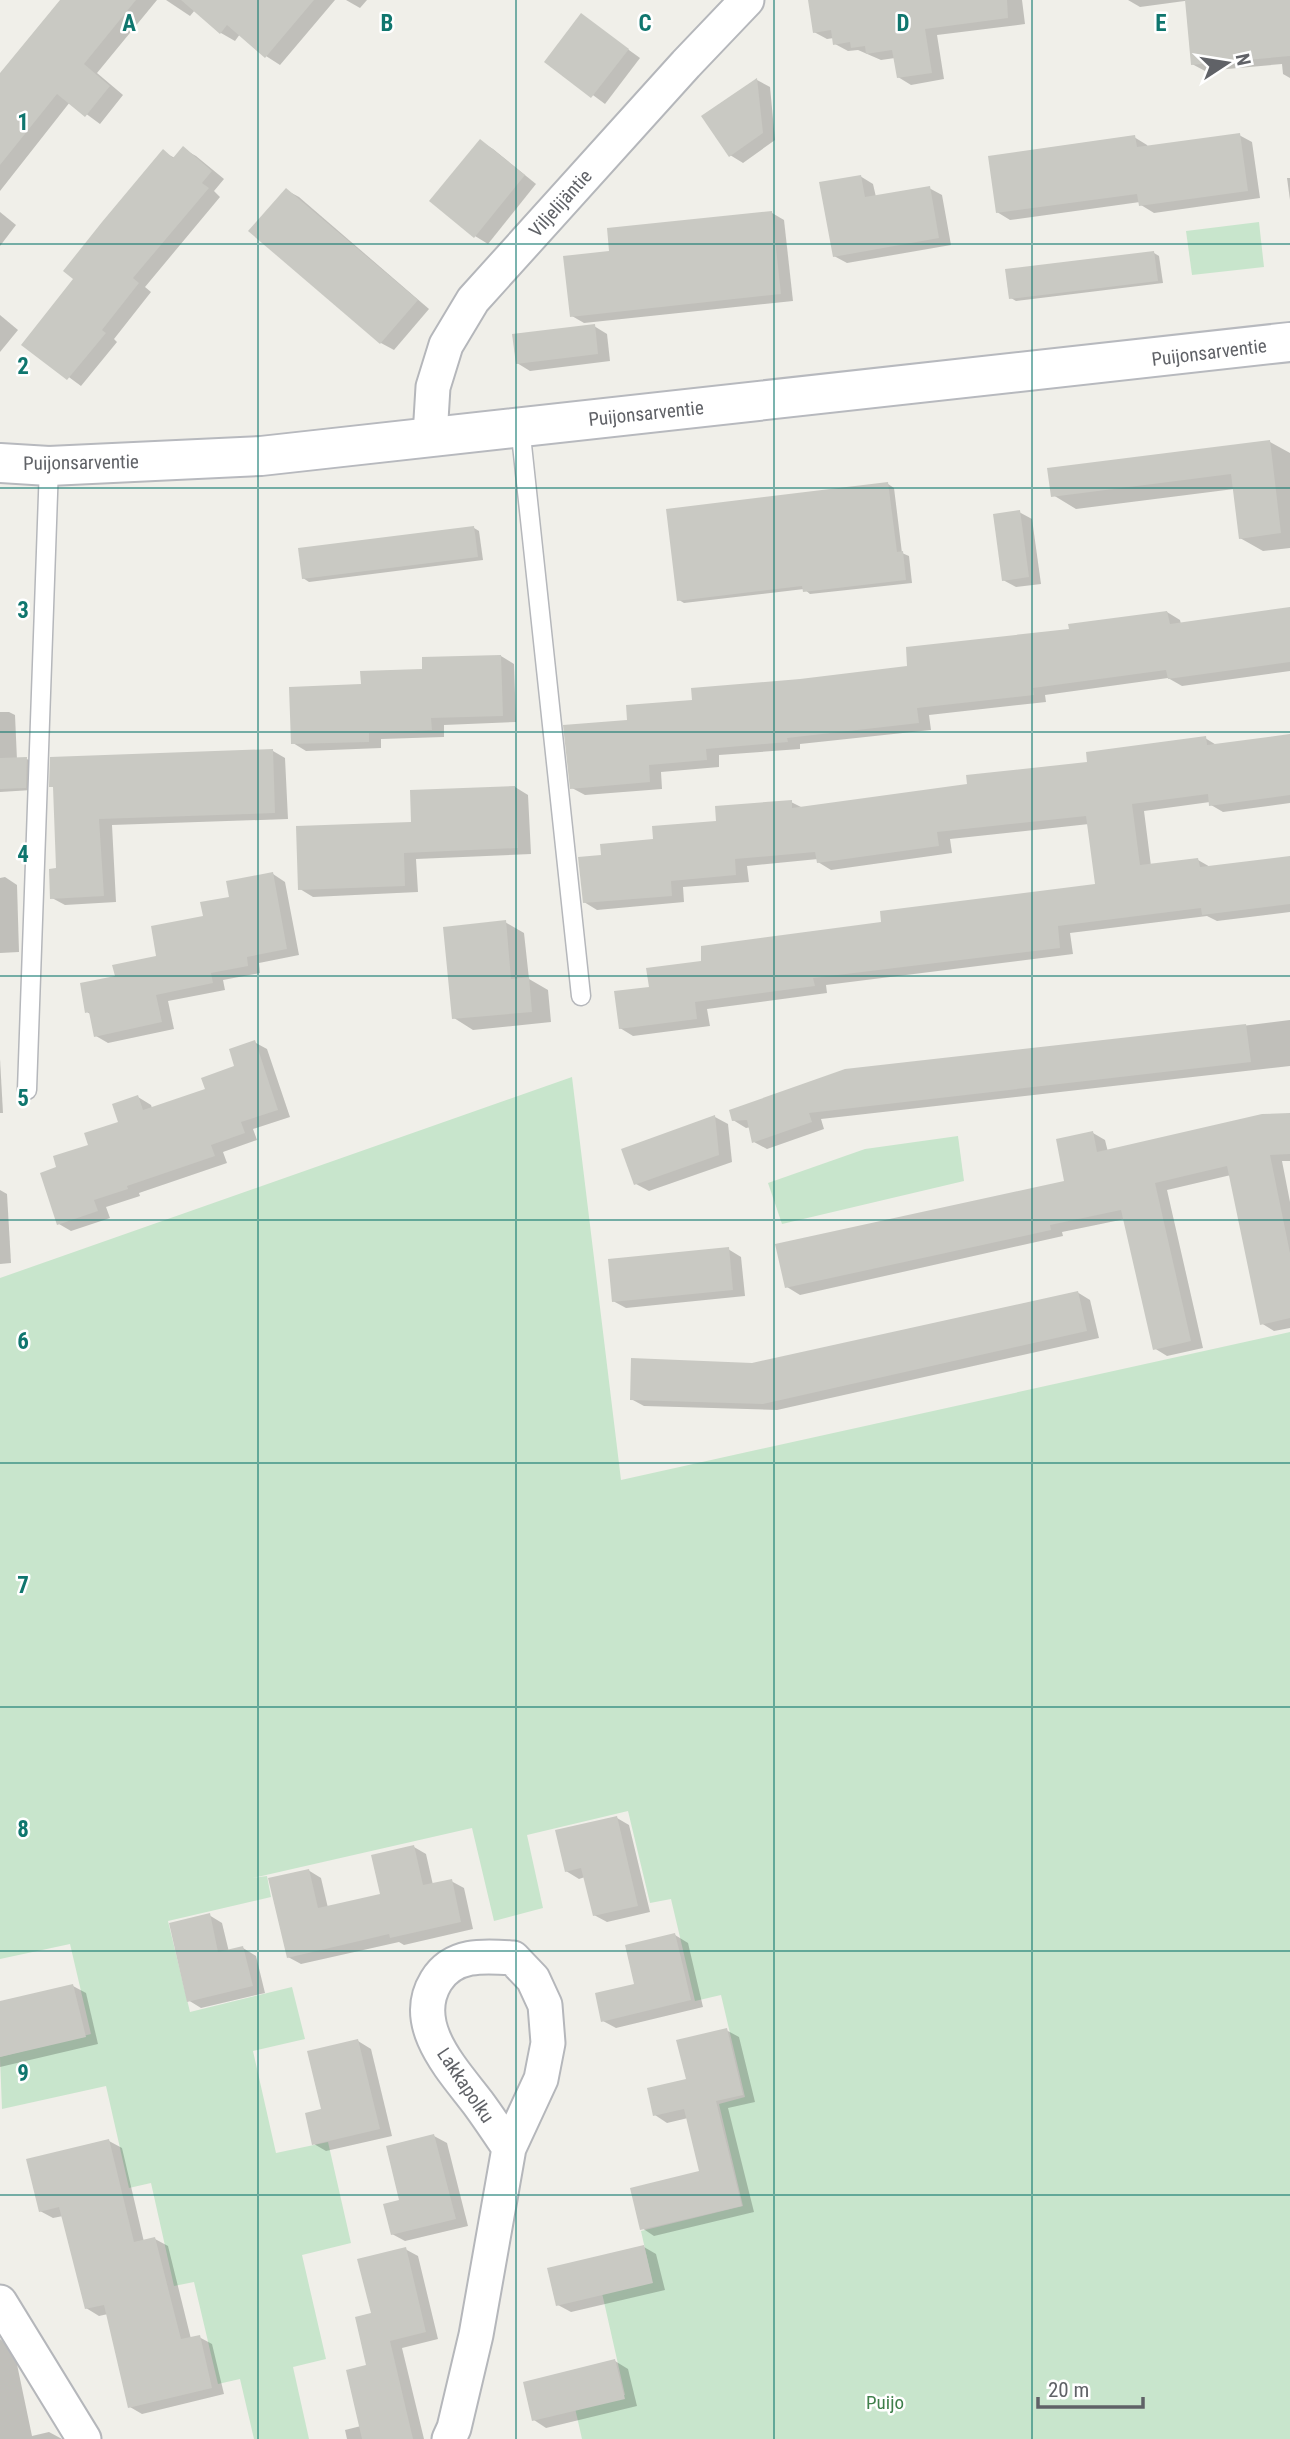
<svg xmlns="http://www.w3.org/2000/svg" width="1290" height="2439" viewBox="0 0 1290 2439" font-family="'Roboto Condensed',sans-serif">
<rect width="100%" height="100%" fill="#f0efe9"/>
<g fill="#c8e5cc">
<path d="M1259 222 1264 267 1192 275 1186 231Z"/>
<path d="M572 1077 621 1480 1290 1332V2439H582L575 2408 625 2395 602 2293 652 2280 641 2231 743 2206 719 2104 745 2097 721 1995 695 2001 671 1899 650 1903 628 1811 527 1835 543 1908 494 1921 472 1828 253 1878 267 1876 271 1897 168 1921 190 2012 292 1987 305 2039 253 2051 276 2153 328 2142 351 2243 302 2255 326 2359 293 2367 309 2439H254L240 2379 218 2384 194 2282 174 2286 151 2183 129 2188 106 2086 2 2109 0 2057 91 2034 70 1944 0 1959V1278Z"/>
<path d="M958 1136 964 1181 782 1224 768 1183 865 1149Z"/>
</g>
<g fill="#0003">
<path d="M63 0H157L97 73 123 95 100 124 70 102 0 191V78Z"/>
<path d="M166 0H335L280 65 266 56 240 34 235 41 221 33 195 10 190 16Z"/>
<path d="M346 0H367L360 8Z"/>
<path d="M810 0H1022L1025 24 937 35 944 79 911 85 898 77 895 58 881 60 858 50 848 51 835 44 834 38 827 39 814 32Z"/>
<path d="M1128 0H1192L1140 7Z"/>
<path d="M1278 0H1290V78L1283 74 1282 64 1205 71 1192 64Z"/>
<path d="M582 16 640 58 605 104 547 61Z"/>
<path d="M757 80 770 87 775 140 743 163 730 155Z"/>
<path d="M1239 135 1252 142 1260 198 1154 213 1141 205 1140 202 1010 220 997 212 1134 137 1147 145 1148 147Z"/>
<path d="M480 141 493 149 536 184 488 244 475 236Z"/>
<path d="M183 149 196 156 224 179 214 191 220 197 145 287 151 292 114 339 117 342 81 386 24 344 75 279 163 152 175 158Z"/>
<path d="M860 176 873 184 876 197 929 188 942 195 951 245 847 263 834 256Z"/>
<path d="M1287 178H1290V200Z"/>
<path d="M286 190 299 197 429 309 394 350 381 343 251 231Z"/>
<path d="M0 212 16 225 0 246Z"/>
<path d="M772 213 784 220 793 301 584 323 572 316 611 253Z"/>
<path d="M1154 253 1159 256 1163 283 1016 301 1011 298Z"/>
<path d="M0 315 18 330 0 352Z"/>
<path d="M594 326 607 334 610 361 530 371 517 363Z"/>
<path d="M1270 442 1290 453V548L1263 551 1240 538 1234 489 1076 509 1053 495Z"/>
<path d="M888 484 894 488 902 553 909 556 912 583 810 594 804 589 684 603 679 600Z"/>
<path d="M1019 512 1032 519 1041 584 1016 587 1003 580Z"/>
<path d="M474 528 479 531 483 560 309 582 303 578Z"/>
<path d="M1290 609V671L1182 686 1168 678 1045 695 1046 702 929 715 931 730 800 744V749L719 755V767L661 772 662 789 585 795 572 788 629 722 694 701 800 681 909 667 1071 630 1167 612 1180 620 1181 624Z"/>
<path d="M501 656 514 664 516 722 444 725V737L381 739V748L306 751 293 743 362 686 423 671Z"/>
<path d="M0 712H9L15 715 17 760 27 759 33 763 32 790 0 792Z"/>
<path d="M1290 736V803L1223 812 1211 805 1210 802 1144 811 1151 866 1198 860 1212 868 1290 858V912L1217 921 1207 916 1070 933 1073 954 826 985 827 993 707 1009 710 1026 633 1036 620 1028 650 988 703 963 1097 886 1089 824 950 839 952 853 831 870 818 862V859L747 866 749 882 683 887 684 902 597 910 584 902 603 857 791 802 803 808 969 785 1089 763 1205 738 1218 746Z"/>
<path d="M273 751 285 758 288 819 112 825 116 902 65 905 52 898 58 870 55 788 51 786Z"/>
<path d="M515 787 528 795 531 854 416 859 418 892 313 897 300 889 413 823Z"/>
<path d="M273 874 285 882 299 955 259 963 260 973 223 980 225 990 168 1001 174 1029 108 1043 96 1036 92 1015 87 1012 117 978 158 957 231 898Z"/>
<path d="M5 877 17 885 19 952 0 953V878Z"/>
<path d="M505 922 524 933 529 979 548 990 551 1022 473 1030 454 1018Z"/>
<path d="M1290 1020V1066L821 1119 824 1129 767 1149 754 1142 751 1127 746 1128 733 1120 1081 1046Z"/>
<path d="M254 1042 267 1049 290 1117 253 1129 257 1140 223 1152 227 1163 139 1193 140 1196 106 1207 110 1218 71 1231 59 1224V1168L120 1123 138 1097 151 1105 152 1108 207 1090 237 1067Z"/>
<path d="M0 1059 3 1113H0Z"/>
<path d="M1290 1114V1161H1282L1290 1202V1328L1274 1331 1261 1323 1231 1175 1167 1190 1203 1348 1167 1356 1154 1348 1125 1219 1062 1232 1063 1236 800 1295 787 1287 1067 1182 1093 1133 1105 1140 1108 1152Z"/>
<path d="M715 1117 728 1124 732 1162 649 1191 636 1184 623 1150Z"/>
<path d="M0 1190 7 1194 11 1263 0 1264Z"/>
<path d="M728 1249 741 1257 745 1296 626 1308 613 1301Z"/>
<path d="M1077 1292 1090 1300 1099 1338 777 1410 644 1406 631 1399 752 1364Z"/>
<path d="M617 1818 629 1825 650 1912 607 1922 594 1915 585 1877 579 1879 566 1871Z"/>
<path d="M414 1847 426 1854 433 1885 451 1881 464 1888 473 1929 404 1945 399 1942 301 1964 288 1957 308 1870 321 1878 328 1908 382 1895Z"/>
<path d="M209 1915 222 1923 229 1952 243 1948 256 1956 265 1993 201 2008 188 2000Z"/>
<path d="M675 1935 688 1943 703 2007 616 2028 603 2021 636 1985Z"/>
<path d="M73 1986 86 1993 98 2044 0 2067V2003Z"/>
<path d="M726 2030 739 2037 755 2102 728 2108 754 2212 654 2236 642 2228 702 2172 688 2118 667 2123 655 2115 688 2080Z"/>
<path d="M358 2041 371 2049 392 2136 326 2151 314 2144 323 2110Z"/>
<path d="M434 2136 447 2143 468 2226 405 2241 392 2234 402 2202Z"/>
<path d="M109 2141 122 2148 144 2242 155 2239 168 2246 191 2339 199 2337 212 2344 224 2394 142 2414 130 2407 108 2314 99 2316 86 2308 63 2216 53 2218 40 2211Z"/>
<path d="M644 2247 656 2254 665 2290 571 2312 558 2305Z"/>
<path d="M405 2249 418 2256 438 2339 402 2348 424 2439H347L345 2430 361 2426 373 2315Z"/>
<path d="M0 2339 14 2350 32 2436 49 2432 62 2439H0Z"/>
<path d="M615 2361 628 2369 637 2406 546 2428 534 2420Z"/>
</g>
<g fill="#c9c9c3">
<path d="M60 0H136L84 64 110 86 85 117 57 94 0 165V73Z"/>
<path d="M181 0H314L265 58 227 25 220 34Z"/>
<path d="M808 0H1007L1008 18 925 29 932 73 897 78 892 50 866 54 865 46 851 48 850 42 833 45 831 30 813 33Z"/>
<path d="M1185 0H1290V56L1191 65Z"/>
<path d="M581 13 629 49 591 98 544 62Z"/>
<path d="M757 78 763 133 729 157 701 116Z"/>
<path d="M1240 133 1248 191 1139 206 1137 194 996 213 988 156 1135 135 1137 147Z"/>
<path d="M480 139 525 175 474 238 429 201Z"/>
<path d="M183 146 212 171 202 183 209 188 133 278 139 283 102 330 106 333 67 380 21 345 73 279 63 271 102 222 163 149 173 158Z"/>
<path d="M861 175 865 197 930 186 939 238 833 257 819 182Z"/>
<path d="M286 188 418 300 380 344 248 231Z"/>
<path d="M772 211 781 294 570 317 563 256 609 251 607 228Z"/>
<path d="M1154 251 1158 281 1009 299 1005 269Z"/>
<path d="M595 324 598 354 516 364 512 334Z"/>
<path d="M1270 440 1281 533 1239 539 1231 474 1051 497 1047 468Z"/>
<path d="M888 482 897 552 903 551 906 580 803 592 802 586 677 601 666 509Z"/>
<path d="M1020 510 1029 577 1002 581 993 514Z"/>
<path d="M474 526 478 557 302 579 298 548Z"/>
<path d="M1290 607V662L1168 679 1166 670 1033 688 1034 695 917 708 919 723 787 738 788 742 706 749 707 760 649 765 650 782 570 789 563 725 627 720 626 705 692 700 691 688 800 679 907 666 906 647 1069 629 1068 624 1167 611 1170 624Z"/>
<path d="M501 655 503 716 431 718 432 730 369 733V742L291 744 289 687 361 684 360 671 422 669V657Z"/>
<path d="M1290 734V795L1209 806 1208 794 1132 804 1140 865 1198 858 1200 867 1290 856V904L1202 915 1201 908 1058 926 1060 948 813 978 815 986 695 1002 697 1019 619 1029 614 991 649 987 646 968 701 961V946L881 922 880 911 1095 884 1086 816 937 832 939 846 817 863 815 852 735 859 736 875 671 881 672 896 583 903 578 857 601 855 600 844 653 839 652 826 716 821 715 806 792 800V808L967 784 966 775 1087 762 1086 752 1206 736 1207 745Z"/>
<path d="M273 749 275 813 99 819 104 896 50 899 49 869 56 868 53 787H49L50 757Z"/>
<path d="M27 757 26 788 0 789V758Z"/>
<path d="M515 786 518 848 404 853 405 886 298 890 296 826 411 822 410 790Z"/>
<path d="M273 872 287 949 247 957 248 966 211 973 213 983 156 995 162 1022 94 1037 89 1012 85 1013 80 983 115 976 112 965 156 956 151 926 203 916 200 902 229 897 226 881Z"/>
<path d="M506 920 511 979 529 977 532 1012 452 1019 443 927Z"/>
<path d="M1246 1024 1251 1062 809 1113 812 1122 752 1143 747 1120 732 1121 729 1110 845 1069Z"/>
<path d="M255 1040 278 1110 241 1122 245 1133 211 1145 215 1156 127 1186 128 1189 94 1200 98 1211 57 1225 40 1173 56 1167 53 1156 88 1145 84 1133 118 1122 112 1104 138 1095 143 1110 205 1089 201 1078 234 1066 229 1049Z"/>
<path d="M1290 1113V1154L1270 1155 1290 1253V1318L1260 1325 1227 1166 1155 1183 1191 1341 1153 1350 1121 1210 1050 1225 1051 1230 785 1288 775 1244 1064 1181 1056 1139 1093 1131 1097 1152 1262 1114Z"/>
<path d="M715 1115 719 1155 634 1185 621 1149Z"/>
<path d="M729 1247 733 1290 612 1302 608 1259Z"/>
<path d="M1078 1291 1087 1331 763 1404 630 1400 631 1358 752 1363Z"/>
<path d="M617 1816 638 1906 593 1916 581 1868 565 1872 555 1830Z"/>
<path d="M414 1845 423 1885 452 1879 461 1922 390 1938 389 1934 287 1958 268 1878 309 1869 318 1908 380 1894 371 1855Z"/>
<path d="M210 1913 218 1952 243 1946 253 1986 187 2002 169 1923Z"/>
<path d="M675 1933 691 2000 601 2022 595 1993 634 1984 625 1945Z"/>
<path d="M73 1984 86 2037 0 2057V2001Z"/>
<path d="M727 2028 743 2095 716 2101 742 2206 640 2230 630 2188 699 2171 684 2109 653 2116 647 2088 686 2079 676 2040Z"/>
<path d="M358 2039 380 2129 312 2145 305 2113 321 2109 307 2051Z"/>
<path d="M434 2134 456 2219 391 2235 383 2204 399 2200 386 2146Z"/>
<path d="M109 2139 134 2242 155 2237 181 2339 200 2335 212 2388 128 2408 104 2305 85 2309 59 2207 39 2212 26 2159Z"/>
<path d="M644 2245 653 2283 556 2306 547 2268Z"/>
<path d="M406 2247 426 2332 390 2341 413 2439H362L346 2370 366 2365 355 2317 371 2313 357 2259Z"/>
<path d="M615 2359 625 2399 532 2421 523 2382Z"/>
</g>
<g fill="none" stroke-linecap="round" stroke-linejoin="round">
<defs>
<g id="service">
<path d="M520 426 581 996"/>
<path d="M27 1090 49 466"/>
</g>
<g id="minor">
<path d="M430 436 433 387 446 345 473 300 686 64 747 0"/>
<path d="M0 2302 84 2439"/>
<path d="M449 2439 454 2428 476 2335 509 2148 541 2079 548 2043 545 2005 533 1979 513 1958C485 1956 453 1953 436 1981 409 2025 453 2070 478 2103 489 2118 499 2133 509 2148"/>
</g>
<path id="secondary" d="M0 463 49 466 261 456 1290 342"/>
</defs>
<use href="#service" stroke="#b5b7bb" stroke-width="21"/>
<use href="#minor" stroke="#b5b7bb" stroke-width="37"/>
<use href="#secondary" stroke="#b7b9be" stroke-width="42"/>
<use href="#service" stroke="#fff" stroke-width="18"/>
<use href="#minor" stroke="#fff" stroke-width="33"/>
<use href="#secondary" stroke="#fff" stroke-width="38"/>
</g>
<path fill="none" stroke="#0f766e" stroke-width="2" stroke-opacity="0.55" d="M258 0V2439M516 0V2439M774 0V2439M1032 0V2439M0 244H1290M0 488H1290M0 732H1290M0 976H1290M0 1220H1290M0 1463H1290M0 1707H1290M0 1951H1290M0 2195H1290"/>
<g text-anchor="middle" stroke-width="5" stroke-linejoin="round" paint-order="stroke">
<g font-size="19" fill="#606267" stroke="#fff">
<text transform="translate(560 203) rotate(-48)" y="7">Viljelijäntie</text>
<text transform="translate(1209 352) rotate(-7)" y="7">Puijonsarventie</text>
<text transform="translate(646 413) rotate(-6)" y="7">Puijonsarventie</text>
<text transform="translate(81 462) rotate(-1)" y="7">Puijonsarventie</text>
<text transform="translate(466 2085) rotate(56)" y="7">Lakkapolku</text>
</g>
<g font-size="19" fill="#3e7f4a" stroke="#fff">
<text x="885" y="2409">Puijo</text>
</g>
</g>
<g font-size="23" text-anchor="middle" font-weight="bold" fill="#0f766e" stroke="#fff" stroke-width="5" stroke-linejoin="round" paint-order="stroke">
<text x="129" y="31">A</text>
<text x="387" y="31">B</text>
<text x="645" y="31">C</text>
<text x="903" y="31">D</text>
<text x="1161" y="31">E</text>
<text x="23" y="130">1</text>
<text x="23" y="374">2</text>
<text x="23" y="618">3</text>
<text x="23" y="862">4</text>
<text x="23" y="1106">5</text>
<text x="23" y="1349">6</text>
<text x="23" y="1593">7</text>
<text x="23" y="1837">8</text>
<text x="23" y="2081">9</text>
</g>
<g transform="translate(1227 63) rotate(78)" stroke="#ffffff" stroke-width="5" paint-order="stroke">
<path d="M0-5L12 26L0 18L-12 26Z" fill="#606267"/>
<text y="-10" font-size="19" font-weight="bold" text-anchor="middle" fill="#606267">N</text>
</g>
<path d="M1038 2397v10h105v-10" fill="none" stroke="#606267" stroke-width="3.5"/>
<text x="1048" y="2397" font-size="21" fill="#606267" stroke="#ffffff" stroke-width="5" paint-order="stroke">20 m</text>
</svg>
